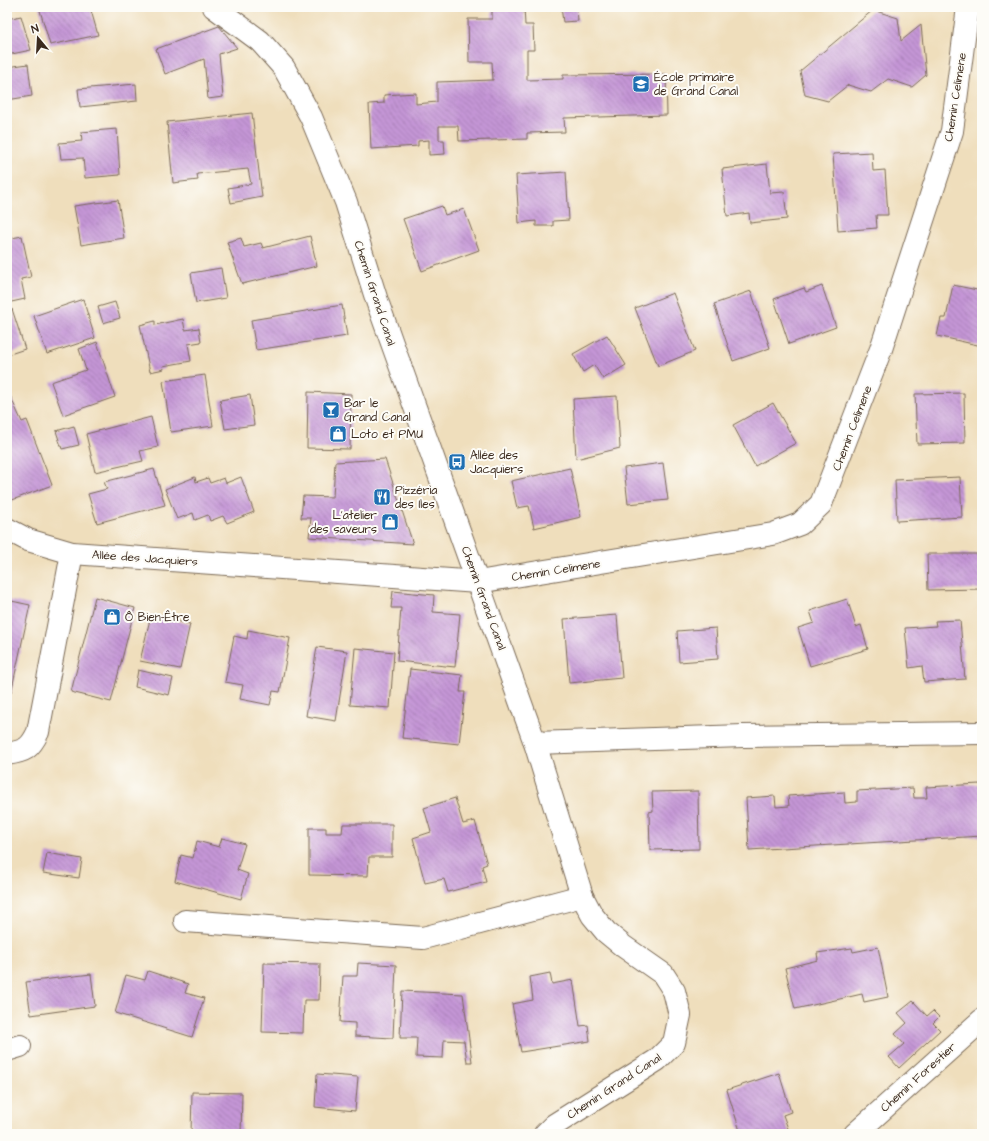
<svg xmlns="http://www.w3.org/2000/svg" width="989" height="1141" viewBox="0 0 989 1141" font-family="'Architects Daughter',sans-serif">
<defs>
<pattern id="building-back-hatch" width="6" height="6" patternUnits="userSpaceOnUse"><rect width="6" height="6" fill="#c495d6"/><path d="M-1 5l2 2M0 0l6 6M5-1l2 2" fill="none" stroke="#a07aad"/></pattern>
</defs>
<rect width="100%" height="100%" fill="#fdfcf7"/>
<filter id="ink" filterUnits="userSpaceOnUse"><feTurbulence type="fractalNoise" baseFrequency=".025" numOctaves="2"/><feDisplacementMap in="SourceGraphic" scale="8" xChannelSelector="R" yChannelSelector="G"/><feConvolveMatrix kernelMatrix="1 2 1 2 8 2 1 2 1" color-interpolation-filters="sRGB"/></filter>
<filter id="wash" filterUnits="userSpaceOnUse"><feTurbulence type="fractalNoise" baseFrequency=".012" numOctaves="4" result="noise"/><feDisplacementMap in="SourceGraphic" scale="16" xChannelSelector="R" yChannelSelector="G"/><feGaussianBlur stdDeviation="0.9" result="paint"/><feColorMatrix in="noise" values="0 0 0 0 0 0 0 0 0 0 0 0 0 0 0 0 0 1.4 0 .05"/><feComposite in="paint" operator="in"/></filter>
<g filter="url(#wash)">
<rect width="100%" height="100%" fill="#efdebc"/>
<g id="blocks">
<g fill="url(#building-back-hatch)">
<path d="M39 7H90L98 35 50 45Z"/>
<path d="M492 7H524L525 25H533L534 50H527V80L563 79V75L666 74 667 115 564 118 565 132 527 133V139L459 141 458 126H439V140H444L445 154 429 155V140L418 141V146L371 149 369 104 384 103V95L416 93V104L437 102V82L493 80 492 62H469L468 19H492Z"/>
<path d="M561 7H577L578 21 563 22Z"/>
<path d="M873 10 898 18 901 41 921 25 926 75 912 87 888 79 871 92 848 85 828 101 805 95 800 71Z"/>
<path d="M21 16 31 50 7 55V19Z"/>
<path d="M219 26 237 48 219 54 223 97 208 99 204 59 165 74 156 49Z"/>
<path d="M28 64 32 96 7 100V67Z"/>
<path d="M136 84 137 101 80 107 78 89Z"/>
<path d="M252 113 262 197 231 203 228 188 251 184 248 169 197 174 198 180 173 183 167 122Z"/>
<path d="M117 129 120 175 85 178 83 158 61 159 59 143 82 141 81 132Z"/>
<path d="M872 152 873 171 885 170 888 215H876L877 228 838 231 833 154Z"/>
<path d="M767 164 770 193 784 192 787 219 750 223 749 213 727 216 722 169Z"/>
<path d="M566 172 569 220 553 221V226H536V221L519 223 516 175Z"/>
<path d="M118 200 124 238 81 245 74 206Z"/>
<path d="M442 206 445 215 464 209 479 250 422 271 403 219Z"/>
<path d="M22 236 31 277 21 279 25 299 7 303V239Z"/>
<path d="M310 236 317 266 242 284 227 242 241 238 244 247 261 243 263 248Z"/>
<path d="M221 268 226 298 196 303 191 273Z"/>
<path d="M953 285 982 291V346L937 336 941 318H946Z"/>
<path d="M822 286 836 327 789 344 774 299 804 288 806 292Z"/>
<path d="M751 291 770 348 733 361 714 304Z"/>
<path d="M673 293 695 351 658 366 635 308Z"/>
<path d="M83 299 95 338 47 354 34 316Z"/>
<path d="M115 302 120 318 103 323 98 307Z"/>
<path d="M342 305 347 336 256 350 251 320Z"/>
<path d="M12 309 25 349 7 355V310Z"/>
<path d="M183 319 185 330 199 328 201 342 188 344 191 361 163 366 164 369 150 372 140 325 155 321V325Z"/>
<path d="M607 335 626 365 603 379 594 365 583 372 573 354Z"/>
<path d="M97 342 115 397 63 415 51 382 86 370 79 349Z"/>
<path d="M205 375 213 426 171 432 163 381Z"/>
<path d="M7 389 22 422 27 420 52 485 7 502Z"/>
<path d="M308 392 351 394 350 449 307 448Z"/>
<path d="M964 393 965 443 917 444 915 394Z"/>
<path d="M250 395 254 425 225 429 220 400Z"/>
<path d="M617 396 620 448 576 459 573 399Z"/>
<path d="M773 403 796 443 755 466 733 425Z"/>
<path d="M151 417 158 447 140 451 143 461 95 472 86 434Z"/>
<path d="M74 426 79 445 62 449 56 431Z"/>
<path d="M385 459 413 544 309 537 311 518H301L303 496 333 497 335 462Z"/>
<path d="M663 463 668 500 628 504 624 468Z"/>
<path d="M570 468 581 517 534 528 529 506 517 508 511 481Z"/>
<path d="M154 469 165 505 97 523 88 494 107 489 104 482Z"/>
<path d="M195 477 196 482 208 478 210 483 224 478 226 483 241 477 254 512 227 523 223 516 210 521 208 515 195 520 193 513 177 519 165 489Z"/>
<path d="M960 477 962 517 897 521 895 480Z"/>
<path d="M927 554H982V589L928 590Z"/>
<path d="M393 591 434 595 433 612 460 614 455 667 397 661 401 608H391Z"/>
<path d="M95 597 135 608 111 702 71 692Z"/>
<path d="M847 599 856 627 861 625 868 649 810 666 798 628 814 623 810 611Z"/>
<path d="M7 600 30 605 11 693 7 692Z"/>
<path d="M151 615 190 624 180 669 140 661Z"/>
<path d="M617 615 622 678 569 683 564 619Z"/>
<path d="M960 620 965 679 924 682 922 666 909 668 905 628 936 626 935 621Z"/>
<path d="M716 628 718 659 679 662 677 631Z"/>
<path d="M248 630 290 638 280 692 273 691 270 705 240 699 243 685 225 682 234 636 247 639Z"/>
<path d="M317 647 347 651 336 721 306 716Z"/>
<path d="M355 648 394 652 390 708 350 705Z"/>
<path d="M410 669 462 675 460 692H465L459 744 402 738Z"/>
<path d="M138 670 173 678 169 695 135 687Z"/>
<path d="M980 784 982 794V836L749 850 746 798 775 796 776 807 789 806 788 796 844 792 845 803 857 802V791L913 788 914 798H927L926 787Z"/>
<path d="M698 791 699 849 650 850 649 812 653 811 652 792Z"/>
<path d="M455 798 463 824 475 821 487 864 482 866 486 882 448 892 444 879 425 883 413 838 431 832 424 808Z"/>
<path d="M343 824H392V857H369L368 876 309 875V828H326V833H342Z"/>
<path d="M222 838 245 844 237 870 248 874 241 899 175 881 181 855 193 858 197 841 219 847Z"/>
<path d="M47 853 82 859 79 878 43 873Z"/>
<path d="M878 947 888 997 864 1002 862 994 795 1009 785 968 818 960 817 953 852 948 853 952Z"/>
<path d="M264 963 320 964 319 1000H304L303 1033 262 1032Z"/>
<path d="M358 963 396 965 393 1038 355 1036V1023L340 1022 343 976H357Z"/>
<path d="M148 971 188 984 185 993 204 998 192 1037 115 1013 126 975 145 980Z"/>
<path d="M550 973 552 984 573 980 580 1026 588 1025 590 1041 521 1052 512 1004 533 1000 530 977Z"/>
<path d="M91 974 95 1006 31 1015 26 982Z"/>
<path d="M402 991 463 994 472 1062H467L464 1041 444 1040 443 1058 416 1057 417 1038H400Z"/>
<path d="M913 1001 927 1016 933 1011 939 1017 933 1023 940 1030 899 1068 889 1057 904 1044 895 1034 907 1023 898 1013Z"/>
<path d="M779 1073 791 1112 783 1115 790 1134H741L727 1090Z"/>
<path d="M317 1074 358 1077 355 1111 315 1107Z"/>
<path d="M192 1092 242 1093 241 1134H191Z"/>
</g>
</g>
</g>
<g filter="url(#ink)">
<use href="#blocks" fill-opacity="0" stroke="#7a6955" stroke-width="1"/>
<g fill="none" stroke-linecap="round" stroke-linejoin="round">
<defs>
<g id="minor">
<path d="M214 7 260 41 284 68 311 117 346 202 377 301 535 743 582 896 592 915 606 932 623 946 663 974 674 991 680 1015 674 1043 657 1060 554 1125 545 1134"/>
<path d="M7 529 28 540 72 553 478 582 773 534 800 524 821 504 881 349 952 131 968 7"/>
<path d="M535 743 743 736 982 733"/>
<path d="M7 754C25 751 30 749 38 732L72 553"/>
<path d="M185 921 423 938 582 896"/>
<path d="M7 1050 20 1046"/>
<path d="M855 1134 982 1020"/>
</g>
</defs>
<use href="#minor" stroke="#7a6955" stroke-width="24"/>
<use href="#minor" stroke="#fff" stroke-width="22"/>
</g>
</g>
<defs>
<symbol id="school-square" viewBox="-11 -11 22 22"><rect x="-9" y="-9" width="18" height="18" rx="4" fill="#1f6fb2" stroke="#fdfcf7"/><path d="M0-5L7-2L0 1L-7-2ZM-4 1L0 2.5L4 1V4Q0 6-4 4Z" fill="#fff"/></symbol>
<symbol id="bar-square" viewBox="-11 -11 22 22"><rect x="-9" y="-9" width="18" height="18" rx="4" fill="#1f6fb2" stroke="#fdfcf7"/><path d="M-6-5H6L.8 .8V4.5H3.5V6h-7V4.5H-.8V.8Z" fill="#fff"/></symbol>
<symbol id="shop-square" viewBox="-11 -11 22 22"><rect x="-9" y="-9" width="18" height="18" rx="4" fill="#1f6fb2" stroke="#fdfcf7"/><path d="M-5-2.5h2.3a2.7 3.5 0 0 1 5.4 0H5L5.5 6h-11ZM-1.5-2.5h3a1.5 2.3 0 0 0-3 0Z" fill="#fff"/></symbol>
<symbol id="bus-square" viewBox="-11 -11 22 22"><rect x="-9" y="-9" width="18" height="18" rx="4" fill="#1f6fb2" stroke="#fdfcf7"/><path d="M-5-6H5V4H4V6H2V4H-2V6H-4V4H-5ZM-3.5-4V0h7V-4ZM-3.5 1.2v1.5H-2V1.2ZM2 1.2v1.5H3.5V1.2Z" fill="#fff"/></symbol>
<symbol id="restaurant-square" viewBox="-11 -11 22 22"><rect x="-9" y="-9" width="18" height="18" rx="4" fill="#1f6fb2" stroke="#fdfcf7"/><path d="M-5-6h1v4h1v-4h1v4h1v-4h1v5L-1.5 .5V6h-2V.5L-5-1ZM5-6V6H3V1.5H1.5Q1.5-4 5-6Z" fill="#fff"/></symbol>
</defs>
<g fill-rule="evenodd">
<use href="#school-square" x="631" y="74" width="20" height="20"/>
<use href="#bar-square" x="321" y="400" width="20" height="20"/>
<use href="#shop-square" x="328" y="424" width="20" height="20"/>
<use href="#bus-square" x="447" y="452" width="20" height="20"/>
<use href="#restaurant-square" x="372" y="487" width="20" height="20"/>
<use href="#shop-square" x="380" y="512" width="20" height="20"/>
<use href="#shop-square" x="102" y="607" width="20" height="20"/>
</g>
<g text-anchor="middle" stroke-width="4" stroke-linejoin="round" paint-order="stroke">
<g font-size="12" fill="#3b2a1e" stroke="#fdfcf7" text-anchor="start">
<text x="654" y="81">École primaire<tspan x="654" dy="14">de Grand Canal</tspan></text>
<text x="344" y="407">Bar le<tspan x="344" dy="14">Grand Canal</tspan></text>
<text x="351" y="438">Loto et PMU</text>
<text x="470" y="459">Allée des<tspan x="470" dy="14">Jacquiers</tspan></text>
<text x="395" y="494">Pizzéria<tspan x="395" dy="14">des Iles</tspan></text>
<text x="377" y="519" text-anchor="end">L'atelier<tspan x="377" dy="14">des saveurs</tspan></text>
<text x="125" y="621">Ô Bien-Être</text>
</g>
<g font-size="12" fill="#3b2a1e" stroke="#fdfcf7">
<text transform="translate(955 97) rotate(-81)" y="4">Chemin Celimene</text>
<text transform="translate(375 293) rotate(72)" y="4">Chemin Grand Canal</text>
<text transform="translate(852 428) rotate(-69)" y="4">Chemin Celimene</text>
<text transform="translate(145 558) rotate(4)" y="4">Allée des Jacquiers</text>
<text transform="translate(556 570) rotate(-9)" y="4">Chemin Celimene</text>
<text transform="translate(484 598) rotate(70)" y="4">Chemin Grand Canal</text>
<text transform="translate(918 1077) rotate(-42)" y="4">Chemin Forestier</text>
<text transform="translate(614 1086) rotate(-33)" y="4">Chemin Grand Canal</text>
</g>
</g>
<rect width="989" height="1141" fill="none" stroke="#fdfcf7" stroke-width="24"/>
<g transform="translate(38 38) rotate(342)" stroke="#fdfcf7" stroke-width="3" paint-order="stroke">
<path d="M0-3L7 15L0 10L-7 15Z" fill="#3b2a1e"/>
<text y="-6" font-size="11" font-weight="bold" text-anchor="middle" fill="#3b2a1e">N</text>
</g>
</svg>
